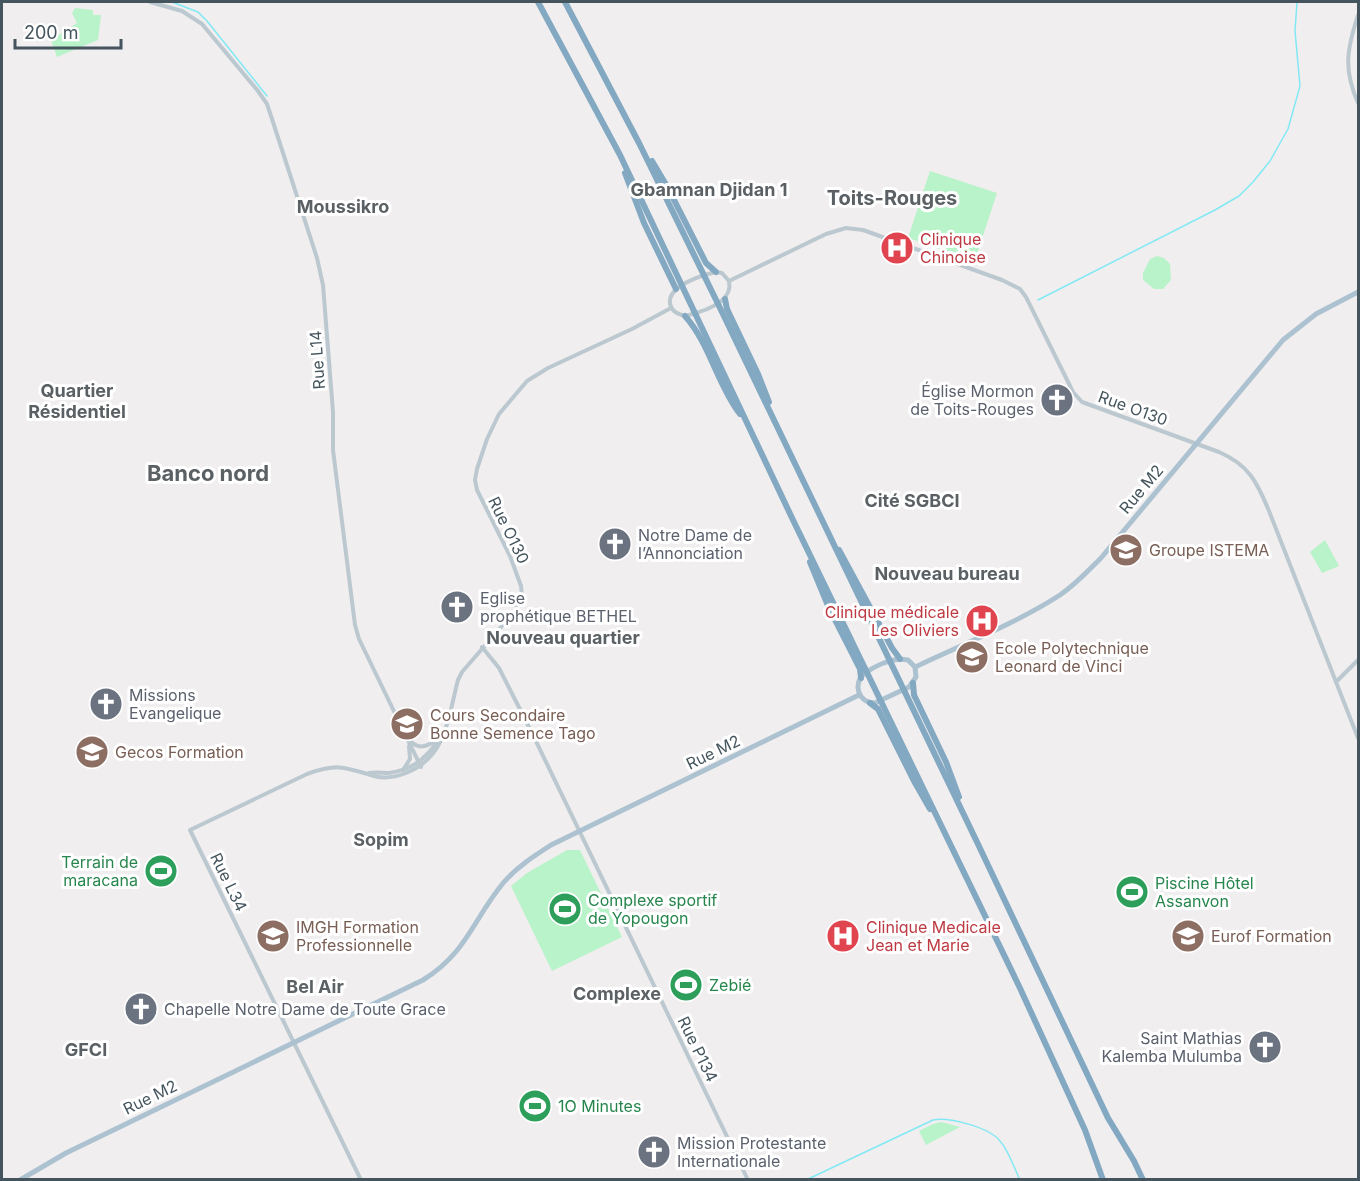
<svg xmlns="http://www.w3.org/2000/svg" width="1360" height="1181" viewBox="0 0 1360 1181" font-family="Inter,sans-serif">
<rect width="100%" height="100%" fill="#f1eeef"/>
<g fill="#b9f3c9">
<path d="M75 8 93 10V15H101L98 40 57 57 51 40 77 23 72 13Z"/>
<path d="M930 171 997 193 975 260 908 238Z"/>
<path d="M1157 256 1164 258 1170 264 1171 280 1163 289H1154L1143 280V273L1150 259Z"/>
<path d="M1325 540 1339 566 1322 573 1310 552Z"/>
<path d="M567 850H580L622 937 552 971 511 886 527 873Z"/>
<path d="M687 971 698 993 684 999 674 977Z"/>
<path d="M941 1122 960 1127 926 1145 919 1131 933 1124Z"/>
</g>
<g fill="none" stroke-linecap="round" stroke-linejoin="round">
<g stroke="#82e9f4" stroke-width="1.5">
<path d="M172 2 198 12 207 21 267 96"/>
<path d="M1038 300 1215 210 1239 196 1253 182 1270 161 1288 129 1300 86 1295 31 1297 2"/>
<path d="M806 1180 933 1120C949 1117 989 1127 1000 1141 1009 1151 1014 1168 1020 1180"/>
</g>
<g stroke="#bbc8cf" stroke-width="4">
<path d="M150 2 182 11 202 24 258 91 267 104 272 119 317 258 323 285 333 412V450L355 625 359 639 421 767"/>
<path d="M1358 15C1347 49 1343 69 1358 103"/>
<path d="M716 272 722 273 729 281C734 303 702 312 685 316 678 314 672 312 670 304 667 286 702 275 716 272Z"/>
<path d="M729 281 826 234 846 228 863 230 1002 280 1020 289 1026 297 1073 392 1082 402 1219 452C1249 465 1257 482 1269 511L1358 738"/>
<path d="M482 647 499 668 532 733 748 1180"/>
<path d="M1336 682 1358 660"/>
<path d="M409 740C420 751 427 746 439 739"/>
<path d="M403 770 410 759 409 746"/>
<path d="M369 773C376 772 383 773 389 773 414 770 428 756 441 737"/>
<path d="M361 1180 190 830 307 774C337 763 345 767 374 776 385 779 396 777 406 773 447 757 448 717 458 680L462 672 515 611 522 595 521 586 510 556 477 490 475 480 477 469 487 439 499 414 527 381 548 368 632 329 671 308"/>
</g>
<g stroke="#acc2d0" stroke-width="5">
<path d="M900 659 908 660 915 667 916 677 909 687 875 703C858 703 852 683 865 673 875 666 889 660 900 659Z"/>
<path d="M915 667C963 644 1015 624 1060 595 1075 585 1088 571 1101 558L1283 340 1316 314 1358 292"/>
<path d="M20 1180 66 1153 423 980C467 953 473 919 504 882 517 867 534 856 551 845L859 695"/>
</g>
<g stroke="#82a8c2" stroke-width="6">
<path d="M538 2 620 155 793 520 1019 986 1085 1130 1103 1180"/>
<path d="M565 2 639 143 722 312 977 842 1108 1118 1134 1161 1143 1180"/>
<path d="M652 161 668 188 706 263 716 272"/>
<path d="M625 173 644 223 676 289"/>
<path d="M725 299 727 309 758 374 769 402"/>
<path d="M685 316C710 344 717 384 740 414"/>
<path d="M839 550 892 648 900 659"/>
<path d="M810 562 829 608 860 669 861 678"/>
<path d="M913 683 914 695 946 762 959 797"/>
<path d="M870 703 878 709 914 781 930 809"/>
</g>
</g>
<defs>
<symbol id="hospital-disc" viewBox="-11 -11 22 22"><circle r="9.5" fill="#e0444e" stroke="#fff"/><path d="M-5-5h3v3.5h4V-5h3V5h-3V1.5h-4V5h-3Z" fill="#fff"/></symbol>
<symbol id="church-disc" viewBox="-11 -11 22 22"><circle r="9.5" fill="#6b7280" stroke="#fff"/><path d="M-1.2-6h2.4v3.5h3.3v2.4h-3.3V6h-2.4V-.1h-3.3v-2.4h3.3Z" fill="#fff"/></symbol>
<symbol id="university-disc" viewBox="-11 -11 22 22"><circle r="9.5" fill="#8d6e63" stroke="#fff"/><path d="M0-5L7-2L0 1L-7-2ZM-4 1L0 2.5L4 1V4Q0 6-4 4Z" fill="#fff"/></symbol>
<symbol id="stadium-disc" viewBox="-11 -11 22 22"><circle r="9.5" fill="#2e9e5b" stroke="#fff"/><path d="M0-5a6.5 5 0 1 0 0 10a6.5 5 0 1 0 0-10ZM-3.5-1.8h7v3.6h-7Z" fill="#fff"/></symbol>
</defs>
<g fill-rule="evenodd">
<use href="#hospital-disc" x="878" y="229" width="38" height="38"/>
<use href="#church-disc" x="1038" y="381" width="38" height="38"/>
<use href="#church-disc" x="596" y="525" width="38" height="38"/>
<use href="#university-disc" x="1107" y="531" width="38" height="38"/>
<use href="#church-disc" x="438" y="588" width="38" height="38"/>
<use href="#hospital-disc" x="963" y="602" width="38" height="38"/>
<use href="#university-disc" x="953" y="638" width="38" height="38"/>
<use href="#church-disc" x="87" y="685" width="38" height="38"/>
<use href="#university-disc" x="388" y="705" width="38" height="38"/>
<use href="#university-disc" x="73" y="733" width="38" height="38"/>
<use href="#stadium-disc" x="142" y="852" width="38" height="38"/>
<use href="#stadium-disc" x="1113" y="873" width="38" height="38"/>
<use href="#stadium-disc" x="546" y="890" width="38" height="38"/>
<use href="#university-disc" x="254" y="917" width="38" height="38"/>
<use href="#hospital-disc" x="824" y="917" width="38" height="38"/>
<use href="#university-disc" x="1169" y="917" width="38" height="38"/>
<use href="#stadium-disc" x="667" y="966" width="38" height="38"/>
<use href="#church-disc" x="122" y="990" width="38" height="38"/>
<use href="#church-disc" x="1246" y="1028" width="38" height="38"/>
<use href="#stadium-disc" x="516" y="1087" width="38" height="38"/>
<use href="#church-disc" x="635" y="1133" width="38" height="38"/>
</g>
<g text-anchor="middle" stroke-width="6" stroke-linejoin="round" paint-order="stroke">
<g font-size="16" fill="#be3a42" stroke="#fff" text-anchor="start">
<text x="920" y="245">Clinique<tspan x="920" dy="18">Chinoise</tspan></text>
<text x="959" y="618" text-anchor="end">Clinique médicale<tspan x="959" dy="18">Les Oliviers</tspan></text>
<text x="866" y="933">Clinique Medicale<tspan x="866" dy="18">Jean et Marie</tspan></text>
</g>
<g font-size="16" fill="#45555e" stroke="#fff">
<text transform="translate(317 360) rotate(-94)" y="6">Rue L14</text>
<text transform="translate(1133 408) rotate(20)" y="6">Rue O130</text>
<text transform="translate(1141 489) rotate(-50)" y="6">Rue M2</text>
<text transform="translate(509 530) rotate(64)" y="6">Rue O130</text>
<text transform="translate(713 752) rotate(-26)" y="6">Rue M2</text>
<text transform="translate(229 882) rotate(64)" y="6">Rue L34</text>
<text transform="translate(698 1049) rotate(64)" y="6">Rue P134</text>
<text transform="translate(150 1097) rotate(-26)" y="6">Rue M2</text>
</g>
<g font-size="16" fill="#5b616d" stroke="#fff" text-anchor="start">
<text x="1034" y="397" text-anchor="end">Église Mormon<tspan x="1034" dy="18">de Toits-Rouges</tspan></text>
<text x="638" y="541">Notre Dame de<tspan x="638" dy="18">l’Annonciation</tspan></text>
<text x="480" y="604">Eglise<tspan x="480" dy="18">prophétique BETHEL</tspan></text>
<text x="129" y="701">Missions<tspan x="129" dy="18">Evangelique</tspan></text>
<text x="164" y="1015">Chapelle Notre Dame de Toute Grace</text>
<text x="1242" y="1044" text-anchor="end">Saint Mathias<tspan x="1242" dy="18">Kalemba Mulumba</tspan></text>
<text x="677" y="1149">Mission Protestante<tspan x="677" dy="18">Internationale</tspan></text>
</g>
<g font-size="16" fill="#785e54" stroke="#fff" text-anchor="start">
<text x="1149" y="556">Groupe ISTEMA</text>
<text x="995" y="654">Ecole Polytechnique<tspan x="995" dy="18">Leonard de Vinci</tspan></text>
<text x="430" y="721">Cours Secondaire<tspan x="430" dy="18">Bonne Semence Tago</tspan></text>
<text x="115" y="758">Gecos Formation</text>
<text x="296" y="933">IMGH Formation<tspan x="296" dy="18">Professionnelle</tspan></text>
<text x="1211" y="942">Eurof Formation</text>
</g>
<g font-size="16" fill="#27864d" stroke="#fff" text-anchor="start">
<text x="138" y="868" text-anchor="end">Terrain de<tspan x="138" dy="18">maracana</tspan></text>
<text x="1155" y="889">Piscine Hôtel<tspan x="1155" dy="18">Assanvon</tspan></text>
<text x="588" y="906">Complexe sportif<tspan x="588" dy="18">de Yopougon</tspan></text>
<text x="709" y="991">Zebié</text>
<text x="558" y="1112">1O Minutes</text>
</g>
<g font-size="18" font-weight="bold" fill="#5a6064" stroke="#fff">
<text x="709" y="196">Gbamnan Djidan 1</text>
<text x="343" y="213">Moussikro</text>
<text x="77" y="397">Quartier<tspan x="77" dy="21">Résidentiel</tspan></text>
<text x="912" y="507">Cité SGBCI</text>
<text x="947" y="580">Nouveau bureau</text>
<text x="563" y="644">Nouveau quartier</text>
<text x="381" y="846">Sopim</text>
<text x="315" y="993">Bel Air</text>
<text x="617" y="1000">Complexe</text>
<text x="86" y="1056">GFCI</text>
</g>
<g font-size="20" font-weight="bold" fill="#5a6064" stroke="#fff">
<text x="892" y="205">Toits-Rouges</text>
</g>
<g font-size="22" font-weight="bold" fill="#5a6064" stroke="#fff">
<text x="208" y="481">Banco nord</text>
</g>
</g>
<rect width="1360" height="1181" fill="none" stroke="#45555e" stroke-width="6"/>
<path d="M15 39v9h106v-9" fill="none" stroke="#45555e" stroke-width="3"/>
<text x="24" y="39" font-size="18" fill="#45555e" stroke="#ffffff" stroke-width="4.5" paint-order="stroke">200 m</text>
</svg>
